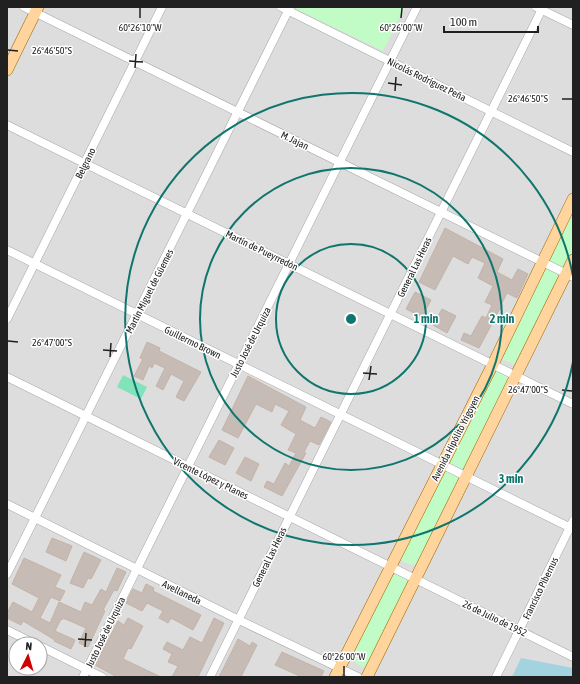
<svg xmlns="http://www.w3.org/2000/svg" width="580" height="684" viewBox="0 0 580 684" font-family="'Asap Condensed',sans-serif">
<rect width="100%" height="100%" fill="#f1ede6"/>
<path fill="#dedddd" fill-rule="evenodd" d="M7 7H573V677H7ZM16 644H40V668H16Z"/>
<g fill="#c1fcc6">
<path d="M295 7H405L383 51 294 8Z"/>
<path d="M573 210V251L564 268 548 260Z"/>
<path d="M544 265 561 273 517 366 500 358Z"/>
<path d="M494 369 511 378 465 470 448 462Z"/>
<path d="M444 468 462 477 419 563 411 565 401 560 400 553Z"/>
<path d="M396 574 403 576 408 581 407 590 370 665 363 667C356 663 352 661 351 653L390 577Z"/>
</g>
<path fill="#80e3bc" d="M123 375 147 387 141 399 117 387Z"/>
<path fill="#a4d3e0" d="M521 658 573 668V677H512Z"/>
<g fill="#c6bcb5" stroke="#c3b3a7">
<path d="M445 228 503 259 497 272 512 280 518 269 528 274 517 298 507 293 501 305H502L479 348 461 340 464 333 471 336 482 316 486 318 492 305 485 302 493 286 478 278 485 263 472 257 468 264 453 256 435 290 419 282Z"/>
<path d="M415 292 431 300 422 317 406 309Z"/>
<path d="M442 309 456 316 447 333 433 325Z"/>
<path d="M147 342 160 348 159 351 201 372 184 401 176 397 184 381 171 374 163 390 156 386 165 368 154 363 152 368 149 366 143 380 134 376 143 359 140 358Z"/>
<path d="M248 376 306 407 300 420 315 428 321 417 331 422 319 445 310 441 304 452 306 453 282 496 264 487 267 481 274 484 285 463 289 466 296 453 288 450 296 434 281 425 289 411 275 404 272 412 256 404 238 438 222 430Z"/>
<path d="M219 440 234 448 225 465 209 457Z"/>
<path d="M245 457 259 464 251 481 236 473Z"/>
<path d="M52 538 72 546 66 561 46 552Z"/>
<path d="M84 552 101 560 91 579 88 578 83 588 70 583Z"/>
<path d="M24 558 61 575 55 587 65 591 60 601 51 597 40 618 50 623 59 602 81 612 85 602 92 605 101 589 106 592 117 568 126 572 117 591 114 590 103 610 105 611 88 647 79 643 86 628 63 618 62 620 61 619 55 631 75 640 71 649 54 641 55 640 23 621 21 625 7 618V613L13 602 32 612 39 598 12 584Z"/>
<path d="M146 584 154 588 153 591 201 615 193 630 171 618 168 623 159 618 163 611 147 603 142 611 126 603 133 589 142 593Z"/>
<path d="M128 618 143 626 131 649 128 648 123 659 161 677H117L95 665 118 621 124 625Z"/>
<path d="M214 618 224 623 198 677H172L178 666 168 662 172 654 163 649 167 642 183 650 190 637 202 643Z"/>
<path d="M238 639 250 646 252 642 257 645 241 677H219Z"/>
<path d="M282 652 324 671 321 677H302L275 665Z"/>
</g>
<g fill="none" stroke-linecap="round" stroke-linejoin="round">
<defs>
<g id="minor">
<path d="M24 7 573 277"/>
<path d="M281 7 573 152"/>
<path d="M536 7 573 25"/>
<path d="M7 125 573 404"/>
<path d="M7 250 573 529"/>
<path d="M7 319 162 7"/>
<path d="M7 377 573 657"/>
<path d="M7 504 239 620 358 677"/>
<path d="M7 574 290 7"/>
<path d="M7 630 35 644"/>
<path d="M40 646 102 677"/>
<path d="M83 677 417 7"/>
<path d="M210 677 543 7"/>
<path d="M496 677 573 521"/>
</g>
<g id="major">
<path d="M7 70 38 7"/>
<path d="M335 677 493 364 573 199"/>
<path d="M367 677 573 260"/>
</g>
</defs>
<use href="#minor" stroke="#a7a7a7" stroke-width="9"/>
<use href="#major" stroke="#9c6700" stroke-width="12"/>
<use href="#minor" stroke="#fff" stroke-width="8"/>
<use href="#major" stroke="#ffd49d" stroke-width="11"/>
</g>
<path fill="none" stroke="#202020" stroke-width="1.5" d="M140 18V8M401 18 402 8M8 50 18 51M129 61 143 62M135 68 136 54M388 83 402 85M395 91 396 77M562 99H572M8 341 18 342M103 350 117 351M110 357 111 343M363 373 377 374M369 380 371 366M562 390 572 391M78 639 92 640M85 647 86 633M344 676V666"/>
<g fill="none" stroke="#0f766e" stroke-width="2">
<circle cx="351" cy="319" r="75"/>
<circle cx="351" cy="319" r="151"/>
<path d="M573 362A226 226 0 1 1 573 276"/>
</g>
<g text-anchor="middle" stroke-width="3" stroke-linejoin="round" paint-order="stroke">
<g font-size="10" fill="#202020" stroke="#fff">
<text transform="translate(427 79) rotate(26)" y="4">Nicolás Rodríguez Peña</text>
<text transform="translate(295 140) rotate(26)" y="4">M. Jajan</text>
<text transform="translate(85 163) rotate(-64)" y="4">Belgrano</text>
<text transform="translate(262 250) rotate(26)" y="4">Martín de Pueyrredón</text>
<text transform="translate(414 267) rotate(-64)" y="4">General Las Heras</text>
<text transform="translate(149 291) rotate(-63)" y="4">Martín Miguel de Güemes</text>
<text transform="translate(193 342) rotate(26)" y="4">Guillermo Brown</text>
<text transform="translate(250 342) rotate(-63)" y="4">Justo José de Urquiza</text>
<text transform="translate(455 438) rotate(-63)" y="4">Avenida Hipólito Yrigoyen</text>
<text transform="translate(211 478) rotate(26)" y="4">Vicente López y Planes</text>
<text transform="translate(269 557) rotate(-64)" y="4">General Las Heras</text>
<text transform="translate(540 588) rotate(-64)" y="4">Francisco Pibernus</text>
<text transform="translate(182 592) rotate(26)" y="4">Avellaneda</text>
<text transform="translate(495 618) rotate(26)" y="4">26 de Julio de 1952</text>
<text transform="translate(105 632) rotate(-64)" y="4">Justo José de Urquiza</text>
</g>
</g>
<g font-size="10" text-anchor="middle" fill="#202020" stroke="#fff" stroke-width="3" stroke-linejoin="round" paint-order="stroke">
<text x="140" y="31">60°26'10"W</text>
<text x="401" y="31">60°26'00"W</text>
<text x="52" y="54">26°46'50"S</text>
<text x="528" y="102">26°46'50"S</text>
<text x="52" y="346">26°47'00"S</text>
<text x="528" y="393">26°47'00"S</text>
<text x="344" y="660">60°26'00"W</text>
</g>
<circle cx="351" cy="319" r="6" fill="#0f766e" stroke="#fff" stroke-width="2"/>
<g font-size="12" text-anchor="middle" font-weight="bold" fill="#0f766e" stroke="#fff" stroke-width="3" stroke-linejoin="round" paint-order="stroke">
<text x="426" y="323">1 min</text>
<text x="502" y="323">2 min</text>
<text x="511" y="483">3 min</text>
</g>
<rect width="580" height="684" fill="none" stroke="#202020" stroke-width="16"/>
<g transform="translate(28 656) rotate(5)"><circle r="19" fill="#ffffff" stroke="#a6a6a6"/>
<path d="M0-3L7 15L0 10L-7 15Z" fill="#d00002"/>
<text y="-6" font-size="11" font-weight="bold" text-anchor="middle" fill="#202020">N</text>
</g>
<path d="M444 26v6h94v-6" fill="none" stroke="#202020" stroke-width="2"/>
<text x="450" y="26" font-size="12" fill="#202020" stroke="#ffffff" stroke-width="3" paint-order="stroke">100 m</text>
</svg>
